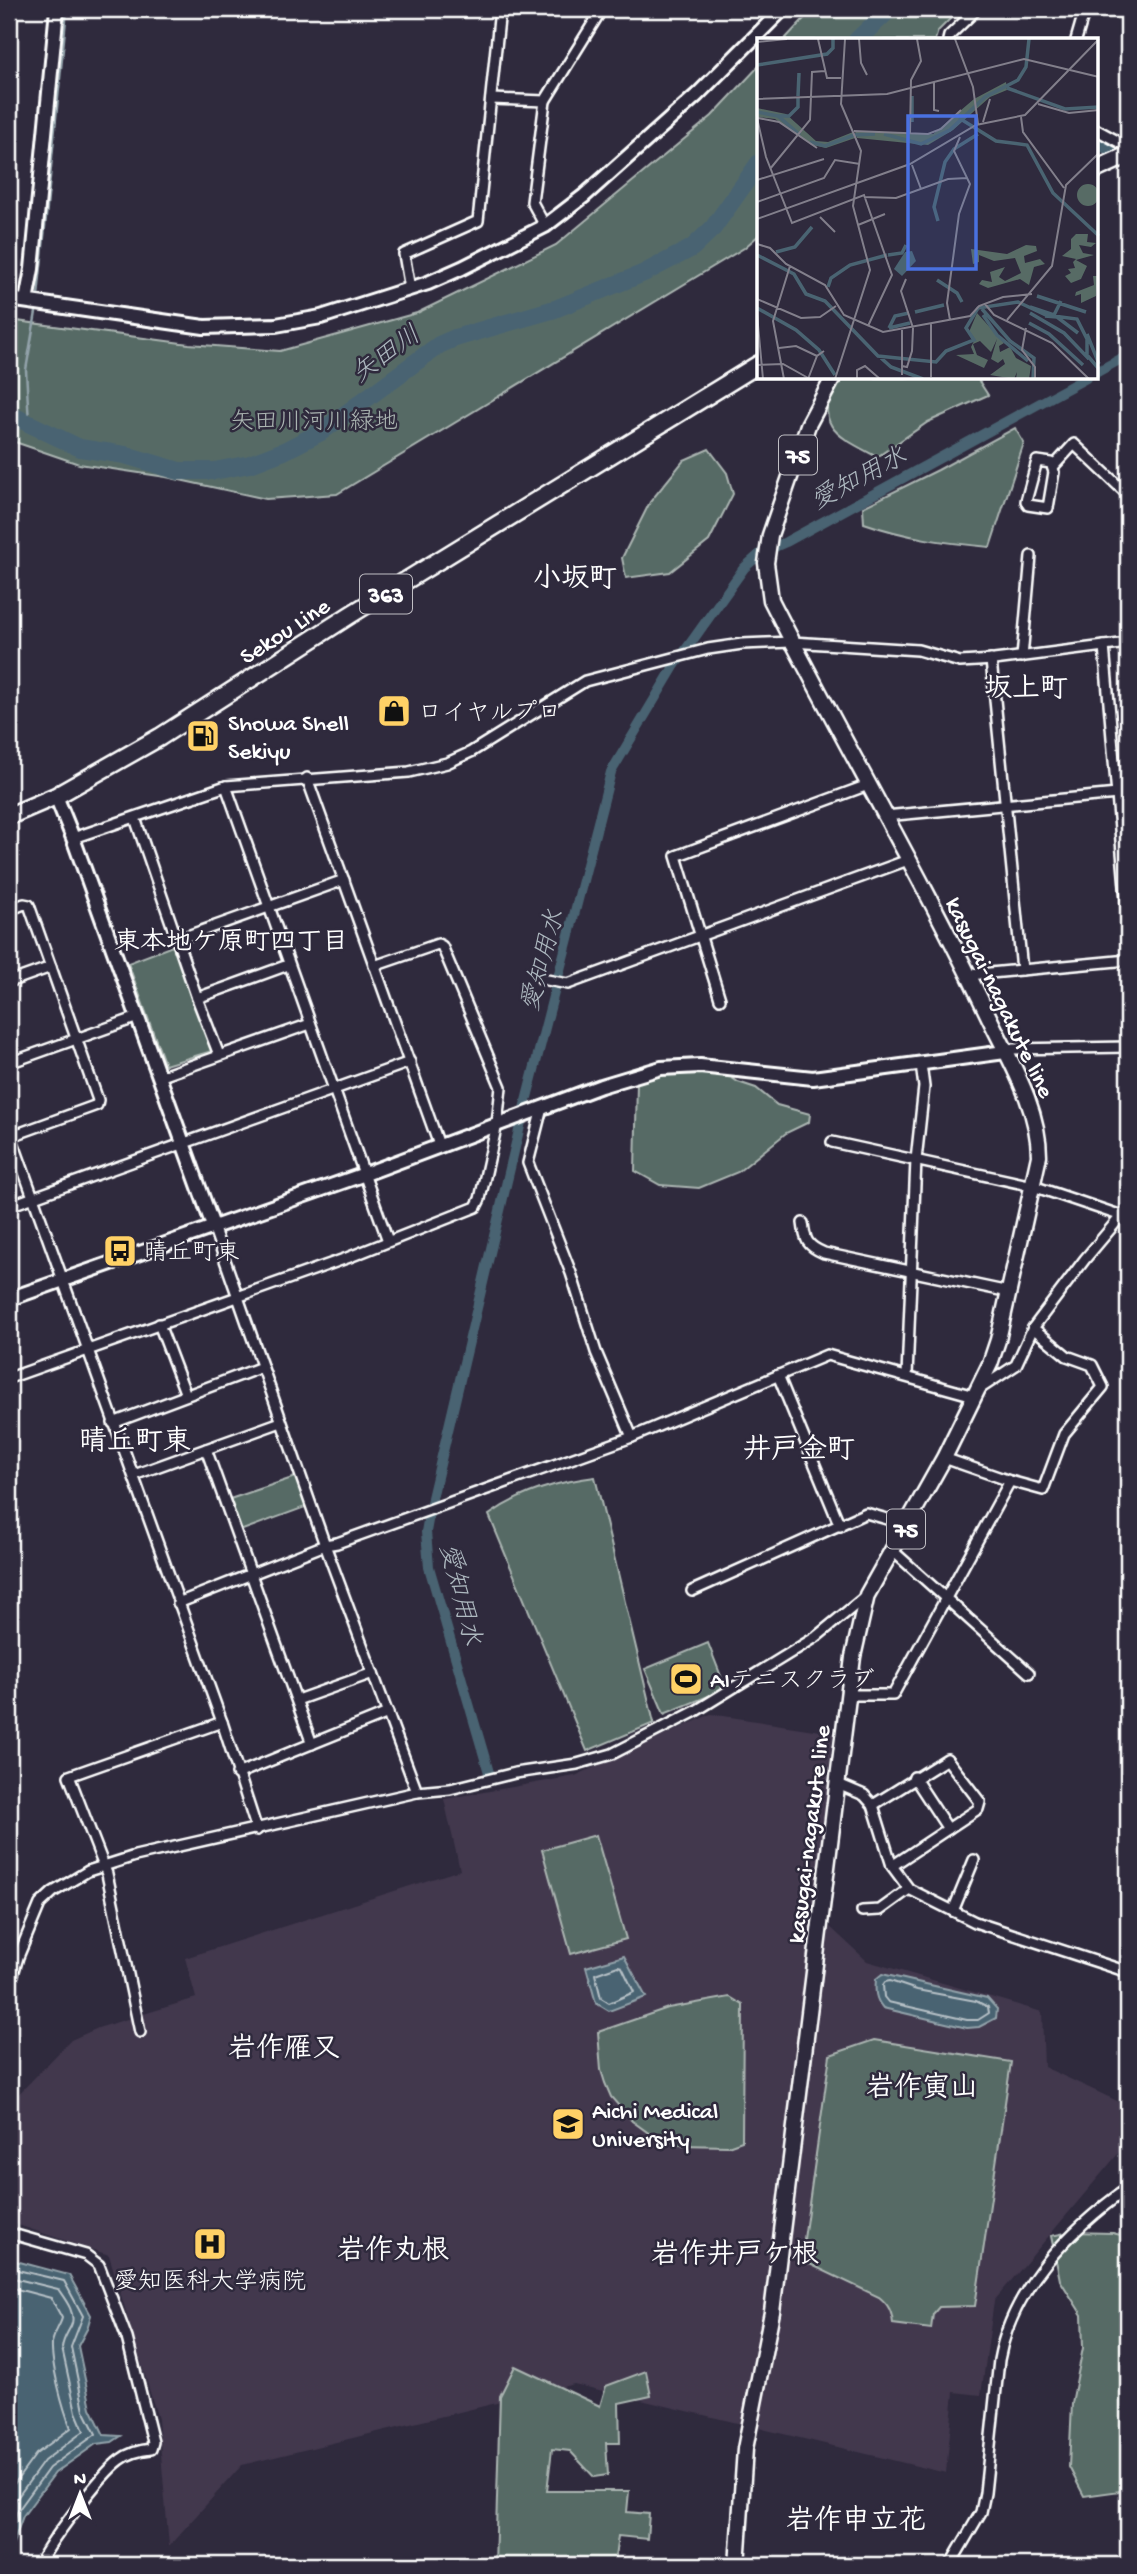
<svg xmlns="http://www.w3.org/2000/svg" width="1137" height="2574" viewBox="0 0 1137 2574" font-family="'Gochi Hand','Klee One',sans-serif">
<rect width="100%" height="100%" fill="#2f2a3d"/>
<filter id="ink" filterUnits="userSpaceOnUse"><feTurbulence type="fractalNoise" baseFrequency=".0143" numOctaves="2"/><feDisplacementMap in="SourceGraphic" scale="14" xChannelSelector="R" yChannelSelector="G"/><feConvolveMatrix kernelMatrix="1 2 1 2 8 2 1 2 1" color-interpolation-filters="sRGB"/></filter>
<g filter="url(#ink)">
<path fill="#42384d" d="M711 1714 833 1733 814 1912 867 1961 1042 2012 1044 2067 1128 2106V2142L994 2301 981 2395 954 2392 946 2473 574 2384 242 2465 169 2546 158 2419 109 2255 9 2222V2104L71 2040 98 2028 196 1998 185 1958 460 1870 444 1799 575 1776Z"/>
<g fill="#576b65" stroke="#abb5b2" stroke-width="2">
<path d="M813 9H960L938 31 935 40H784Z"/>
<path d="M759 66V235L744 248 337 494 266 499 166 477 79 464 9 440V320L189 344 280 351 417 313 556 245 712 116Z"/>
<path d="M834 378H977L988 395 928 422 877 457C836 435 815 428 834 378Z"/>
<path d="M1015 428 1024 443 990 547C945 543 907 538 864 523L863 507 938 470Z"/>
<path d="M709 449 727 473 733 494 709 541 670 572 626 578 622 558 650 502 684 460Z"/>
<path d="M175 945 212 1051 165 1065 128 963Z"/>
<path d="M694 1072 725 1073 738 1082 756 1088 777 1105 810 1114 809 1122 786 1133 738 1172 699 1188 660 1185 635 1171 637 1082 660 1074Z"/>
<path d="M298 1476 308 1506 240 1531 230 1499Z"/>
<path d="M595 1477 654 1723 587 1751 489 1515C521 1492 556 1482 595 1477Z"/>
<path d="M708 1643 726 1689 664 1714 645 1669Z"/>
<path d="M596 1835 626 1939 571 1954 542 1850Z"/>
<path d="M730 1997 743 2005 742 2141 728 2146 679 2145 650 2134 632 2121 611 2097 605 2083 601 2070 598 2032 668 2008Z"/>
<path d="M874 2040 1011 2062 975 2306 939 2307 933 2314 931 2329 893 2324C892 2312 889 2305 879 2297L801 2260 830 2055Z"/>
<path d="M1070 2232 1113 2233 1128 2237V2490L1084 2496 1069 2467 1072 2403 1083 2348 1082 2315 1060 2280 1051 2236Z"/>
<path d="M515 2366 600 2406 606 2386 646 2371 651 2396 619 2403 620 2443H606L608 2475 594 2477 570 2451 552 2449 547 2491H629L627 2512 649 2514 647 2539 618 2536 614 2565H495L500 2396Z"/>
</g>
<g fill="#4a6472" stroke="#92a2aa" stroke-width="2">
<path d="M624 1956 646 1997 609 2011 596 2003 586 1967Z"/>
<path d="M882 1974 987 1998 997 2009 996 2018 979 2027 967 2028 883 2008C875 1999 875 1991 876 1979Z"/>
<path d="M12 2260 69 2275 91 2315 87 2329 78 2346 91 2408 104 2435 121 2436 112 2442 96 2444 55 2473 23 2516 9 2554V2264Z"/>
</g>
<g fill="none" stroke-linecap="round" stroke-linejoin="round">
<g stroke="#b7c1c7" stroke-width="2">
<path d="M618 1966 622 1967 634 1992 609 2003 601 1998 595 1974Z"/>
<path d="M890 1981 917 1990 976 2001 988 2007 989 2013 978 2020H967L888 2002 884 1997 883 1985 885 1982Z"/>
<path d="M9 2268 64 2281 83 2316 71 2347 84 2410 96 2434 49 2468 17 2512 9 2535"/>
<path d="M9 2277 58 2289C65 2299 77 2314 71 2326 67 2334 63 2339 62 2348L76 2412 84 2431 44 2461 9 2509"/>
<path d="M9 2287 51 2298 62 2318C60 2326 53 2334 52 2344 51 2364 63 2409 71 2428L36 2454 9 2491"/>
</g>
<g stroke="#92a2aa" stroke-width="2.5">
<path d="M38 296 67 9"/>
<path d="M29 423 26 370 36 312"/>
</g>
<g stroke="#4a6472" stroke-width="10">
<path d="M1097 372 1128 355"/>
<path d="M490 1776 429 1567 426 1532 432 1498 525 1105 611 772 675 665 744 568 761 553 786 542 1086 378"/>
</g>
<g stroke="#4a6472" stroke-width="18">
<path d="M857 40 890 9"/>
<path d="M1097 140 1128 155"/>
<path d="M9 414 80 448 125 455 179 471H214L250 464 284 451 321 432 439 345 455 338 555 309 644 273 692 248 713 228 759 163"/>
</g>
<defs>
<g id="street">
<path d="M948 40 949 36 977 9"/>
<path d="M1076 40 1085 9"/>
<path d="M491 99 545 101"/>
<path d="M1097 130 1128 147"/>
<path d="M545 226 532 202 545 101 602 9"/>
<path d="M410 289 404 254 478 221 500 9"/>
<path d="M1037 461 1051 463 1054 472 1048 508 1028 505 1026 501Z"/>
<path d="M1053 467 1074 444 1128 495"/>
<path d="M1104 646 1128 921"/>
<path d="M1022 657 1031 556"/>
<path d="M991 660 1022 970"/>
<path d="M307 778 439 1145"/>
<path d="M226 786 388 1241"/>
<path d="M885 816 1128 793"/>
<path d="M135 818 197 998 219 1055"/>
<path d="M73 838 226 786 409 772 447 763 471 752 585 681 708 649 742 644 792 642 918 650 960 662 994 660 1128 643"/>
<path d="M9 910 24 904 29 905 98 1100 97 1105 9 1137"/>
<path d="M176 940 344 880"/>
<path d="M969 975 1128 960"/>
<path d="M542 979 568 984 908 860"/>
<path d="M9 982 51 967"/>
<path d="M197 998 288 965"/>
<path d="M720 999 676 856 868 785"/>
<path d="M1005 1052 1012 1049 1128 1047"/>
<path d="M9 1063 138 1017"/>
<path d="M159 1077 310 1024"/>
<path d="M542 1108 528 1163 571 1273 596 1352 632 1437"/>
<path d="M11 1136 222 1722 257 1830"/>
<path d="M832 1142 1033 1186 1122 1216"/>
<path d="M9 1206 410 1062"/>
<path d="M803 1223C805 1240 807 1246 824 1253L1009 1292"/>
<path d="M213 1226 325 1545 417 1792"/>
<path d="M159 1324 186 1395"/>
<path d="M778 1375 840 1526"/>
<path d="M907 1376 916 1160 924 1087 921 1064"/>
<path d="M9 1378 347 1258 476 1207 480 1199 497 1124 501 1087 442 946 438 944 374 966"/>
<path d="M978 1390 1016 1365 1033 1328 1085 1259 1128 1208"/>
<path d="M113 1423 262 1367"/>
<path d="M206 1449 312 1744"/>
<path d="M944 1458 1010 1481 1043 1490 1064 1434 1103 1387 1092 1365 1067 1356 1033 1328"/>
<path d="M134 1475 281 1422"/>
<path d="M893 1551 1029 1673"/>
<path d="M692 1591 866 1513 908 1525"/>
<path d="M178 1603 325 1545 337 1543 632 1437 827 1355 974 1396"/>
<path d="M848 1695H893L1010 1481"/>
<path d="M297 1700 373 1673"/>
<path d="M237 1774 388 1713"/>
<path d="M914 1777 948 1829"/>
<path d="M838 1784 864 1795 873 1805 892 1866 909 1889 975 1922 1128 1972"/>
<path d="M873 1805 947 1759 980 1802 978 1809 892 1866"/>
<path d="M862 1911 880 1910 909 1889"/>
<path d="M953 1911 974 1860"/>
<path d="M9 1988 18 1957 40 1904 53 1892 88 1871 135 1856 417 1792 450 1789 515 1773 577 1764 612 1754 694 1712 816 1637 865 1597"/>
<path d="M140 2032 107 1874 69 1776 222 1722"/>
<path d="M9 2233 86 2255 99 2265 127 2338 153 2442 151 2449C140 2450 129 2453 120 2460 101 2474 49 2543 39 2565"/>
<path d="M950 2565 981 2512 985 2493 999 2360C1012 2288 1070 2229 1128 2188"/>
</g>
<g id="secondary">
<path d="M9 299 204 327 276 325 321 317 428 283 462 268 545 226 584 196 697 95 783 9"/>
<path d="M26 301 32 269 57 9"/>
<path d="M56 796 73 838 213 1226"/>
<path d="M9 1299 365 1174 601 1086 661 1068 700 1066 813 1078 1005 1052"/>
</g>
<path id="primary" d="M737 2565 745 2449 772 2312 853 1657 867 1595 944 1458 990 1364 998 1340 1039 1156C1039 1106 1008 1058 987 1013 920 873 841 738 771 600L766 563 770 535 808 425 833 378"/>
<g id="highway">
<path d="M1097 169 1128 155"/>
<path d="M9 816 56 796 160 737 350 615 759 364"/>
</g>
</defs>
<use href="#street" stroke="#fff" stroke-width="14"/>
<use href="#secondary" stroke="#fff" stroke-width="18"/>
<use href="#primary" stroke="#fff" stroke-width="19"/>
<use href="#highway" stroke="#fff" stroke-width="21"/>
<use href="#street" stroke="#2f2a3d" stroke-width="9"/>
<use href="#secondary" stroke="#2f2a3d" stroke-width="12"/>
<use href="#primary" stroke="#2f2a3d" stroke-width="14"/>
<use href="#highway" stroke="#2f2a3d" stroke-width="16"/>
</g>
</g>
<defs>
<symbol id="shop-square" viewBox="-11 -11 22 22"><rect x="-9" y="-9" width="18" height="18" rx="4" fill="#ffd166" stroke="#2f2a3d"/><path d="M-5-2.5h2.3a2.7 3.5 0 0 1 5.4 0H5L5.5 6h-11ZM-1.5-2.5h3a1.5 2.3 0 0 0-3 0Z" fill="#111"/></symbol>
<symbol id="fuel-square" viewBox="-11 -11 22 22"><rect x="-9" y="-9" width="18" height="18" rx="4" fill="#ffd166" stroke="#2f2a3d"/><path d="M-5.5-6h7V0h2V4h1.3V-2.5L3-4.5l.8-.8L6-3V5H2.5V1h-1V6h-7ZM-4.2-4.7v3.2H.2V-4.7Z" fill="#111"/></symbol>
<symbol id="bus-square" viewBox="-11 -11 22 22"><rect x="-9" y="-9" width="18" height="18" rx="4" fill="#ffd166" stroke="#2f2a3d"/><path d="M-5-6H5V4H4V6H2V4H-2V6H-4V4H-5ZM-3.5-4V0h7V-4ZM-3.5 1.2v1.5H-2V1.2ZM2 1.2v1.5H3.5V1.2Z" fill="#111"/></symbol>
<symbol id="stadium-square" viewBox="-11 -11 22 22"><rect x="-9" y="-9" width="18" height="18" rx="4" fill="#ffd166" stroke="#2f2a3d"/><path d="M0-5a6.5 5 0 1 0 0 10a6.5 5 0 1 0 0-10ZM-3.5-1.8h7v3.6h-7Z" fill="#111"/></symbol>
<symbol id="university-square" viewBox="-11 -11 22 22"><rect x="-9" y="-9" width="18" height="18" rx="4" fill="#ffd166" stroke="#2f2a3d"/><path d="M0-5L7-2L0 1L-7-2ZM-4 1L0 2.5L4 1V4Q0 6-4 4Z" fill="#111"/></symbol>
<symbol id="hospital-square" viewBox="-11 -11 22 22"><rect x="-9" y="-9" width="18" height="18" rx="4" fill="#ffd166" stroke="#2f2a3d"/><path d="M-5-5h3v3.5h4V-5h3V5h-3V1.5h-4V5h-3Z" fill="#111"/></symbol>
</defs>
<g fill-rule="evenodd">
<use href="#shop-square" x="375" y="692" width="38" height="38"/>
<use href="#fuel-square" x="184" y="717" width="38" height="38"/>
<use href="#bus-square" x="101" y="1232" width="38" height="38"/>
<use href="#stadium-square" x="667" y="1660" width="38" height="38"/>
<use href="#university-square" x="549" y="2105" width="38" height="38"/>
<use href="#hospital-square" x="191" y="2225" width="38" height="38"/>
</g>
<g text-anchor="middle" stroke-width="5" stroke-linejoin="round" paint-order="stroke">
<g fill="#2f2a3d" stroke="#c1bfc5" stroke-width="2">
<rect x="779" y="435.5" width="38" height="39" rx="5"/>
<rect x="360" y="574.5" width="52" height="39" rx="5"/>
<rect x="887" y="1509.5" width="38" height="39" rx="5"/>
</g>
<g font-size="23" font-weight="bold" fill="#fff">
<text x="798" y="463">75</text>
<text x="386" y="602">363</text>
<text x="906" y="1537">75</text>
</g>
<g font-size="24" fill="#abb5b2" stroke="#2f2a3d">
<text x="314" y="428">矢田川河川緑地</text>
</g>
<g font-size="24" fill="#fff" stroke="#2f2a3d">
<text transform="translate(284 630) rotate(-33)" y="8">Sekou Line</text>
<text transform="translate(1001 997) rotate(64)" y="8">kasugai-nagakute line</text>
<text transform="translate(808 1834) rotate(-83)" y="8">kasugai-nagakute line</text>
</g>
<g font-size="24" fill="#fff" stroke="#2f2a3d" text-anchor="start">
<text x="418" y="719">ロイヤルプロ</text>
<text x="228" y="730">Showa Shell<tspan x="228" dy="28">Sekiyu</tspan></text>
<text x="144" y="1259">晴丘町東</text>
<text x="710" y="1687">AIテニスクラブ</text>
<text x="592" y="2118">Aichi Medical<tspan x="592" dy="28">University</tspan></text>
<text x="210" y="2288" text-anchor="middle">愛知医科大学病院</text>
</g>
<g font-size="26" font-style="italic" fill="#aeb9c0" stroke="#2f2a3d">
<text transform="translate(385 353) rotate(-36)" y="9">矢田川</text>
<text transform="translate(858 477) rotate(-28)" y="9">愛知用水</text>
<text transform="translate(541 960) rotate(-75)" y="9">愛知用水</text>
<text transform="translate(462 1594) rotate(76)" y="9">愛知用水</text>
</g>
<g font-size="26" font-weight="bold" fill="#fff" stroke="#2f2a3d">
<text x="231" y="949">東本地ケ原町四丁目</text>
</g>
<g font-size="28" font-weight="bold" fill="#fff" stroke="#2f2a3d">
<text x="575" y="586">小坂町</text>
<text x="1026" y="696">坂上町</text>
<text x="135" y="1449">晴丘町東</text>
<text x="799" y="1457">井戸金町</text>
<text x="284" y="2056">岩作雁又</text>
<text x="922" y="2095">岩作寅山</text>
<text x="393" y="2258">岩作丸根</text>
<text x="735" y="2262">岩作井戸ケ根</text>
<text x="856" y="2528">岩作申立花</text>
</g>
</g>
<g transform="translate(757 38)">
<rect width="341" height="341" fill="#2f2a3d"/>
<path d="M249 44 250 52 233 59 196 92 171 107 100 100 98 93 176 96 217 61ZM0 70 29 76 59 103 71 104 96 94 98 100 69 110 55 107 18 81 0 79ZM320 157a11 11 0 1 1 22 0a11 11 0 1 1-22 0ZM319 196H331L330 204 339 205 334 209 322 207 326 215 337 217 319 222 330 228 324 241 314 245 308 238 314 235 311 231 318 230 316 224 319 221 305 218 314 211V201ZM269 207 279 208 280 213 267 218 268 225 283 221 288 226 277 229 272 247 263 241 231 250 222 246 225 242 235 244 233 234 248 229 242 239 248 243 264 235 258 220 237 223 222 217V224L216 226 214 211 250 216ZM336 238H341L339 258 324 265V256L318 258 319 254 337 247ZM220 275 247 305 242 308 243 314 253 309 259 320 274 328 272 341H259L260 334 257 341 233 337 248 326 246 321 241 325 234 321 240 301 234 314 223 303 216 306 220 317 231 322 227 330 199 317 217 316 214 309 218 301 212 294Z" fill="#576b65"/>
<path d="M155 213 159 223 145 238 137 231 148 214Z" fill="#4a6472"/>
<path fill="none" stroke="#4a6472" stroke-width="3.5" d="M0 27 70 16 76 10V1M250 50 308 71 342 69M41 58 42 35M0 74 21 78 43 97M21 78H32L41 69V60M202 80 239 103 270 107 296 155 342 198M155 84V58M127 96 164 106 193 92 228 59 261 42 269 29 272 1M53 104 68 108 97 97 118 96M181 183 177 169 188 124 197 111 221 96M19 214 38 209 55 189M0 217 37 236 49 256 68 263 121 318 179 324 189 313 217 302 209 290 221 270 261 264 289 277 320 281 330 301V317L342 331M131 217 145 215 149 207M180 242 200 255 205 264M71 249 74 240 93 227 130 217M280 258 329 274M273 269 297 277 304 263M0 270 39 292 62 312 78 337M225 271 253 303 277 320 276 341M158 274 187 267M273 275 307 295 332 321M226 277 240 297 271 323M288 278 300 279 321 295M272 285 292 296 326 327M132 290 138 278 152 275M132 290 153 285M330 296 342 326M124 320 134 329 166 341"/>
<path fill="none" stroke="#827f8b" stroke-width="2" d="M61 1 70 40H84M102 1 104 25 110 37M198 1 216 49 221 86M0 4 30 1M177 44V72L182 73M0 61 130 56 267 21 342 39M281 66 312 75 342 72M264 79 266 94 307 150M0 80 9 119 35 185 107 157 135 237 111 288M1 80 22 84 60 110M226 84 233 61M97 93 171 96 184 91 204 72M153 96 154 42 164 23 160 1M155 127 164 151M13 131 53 82 55 34 68 33M0 142 67 121M107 159 139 160 191 141 210 140M0 164 67 140 78 122 103 126M63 179 78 194M0 181 153 126 219 87 268 77 342 1M101 187 128 176M0 206 13 210 29 226 68 247 87 277 126 294 213 278 222 268 246 259 275 256M0 261 44 280 63 279 79 268M228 266 237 277 295 305 332 341M0 276 6 341M193 282 190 265 202 176 213 146 197 113 203 99M250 282 295 228 309 147 342 115M174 286V339M269 290 265 312 278 329V341M22 310 39 308 60 318M0 327 26 326 53 341M145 328 150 329 155 313 156 290 144 253 149 241M145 337V292M27 341 16 283 33 228M51 341 60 318 67 313M78 341 113 232 96 168 104 113 84 66 88 1M100 341V332L108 328 123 341M126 341H188"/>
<path fill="#4a71e0" fill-opacity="0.15" stroke="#4a71e0" stroke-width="3.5" d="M151 78H219V231H151Z"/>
<rect width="341" height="341" fill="none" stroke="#fff" stroke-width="3.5"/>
</g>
<rect width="1137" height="2574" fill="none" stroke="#2f2a3d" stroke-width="35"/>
<rect x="18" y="18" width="1102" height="2539" fill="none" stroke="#fff" stroke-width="2.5" filter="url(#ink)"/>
<g transform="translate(80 2494)" stroke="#2f2a3d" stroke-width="5" paint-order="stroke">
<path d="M0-5L12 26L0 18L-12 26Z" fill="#ffffff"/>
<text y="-10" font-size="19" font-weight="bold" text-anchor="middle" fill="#ffffff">N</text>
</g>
</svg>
